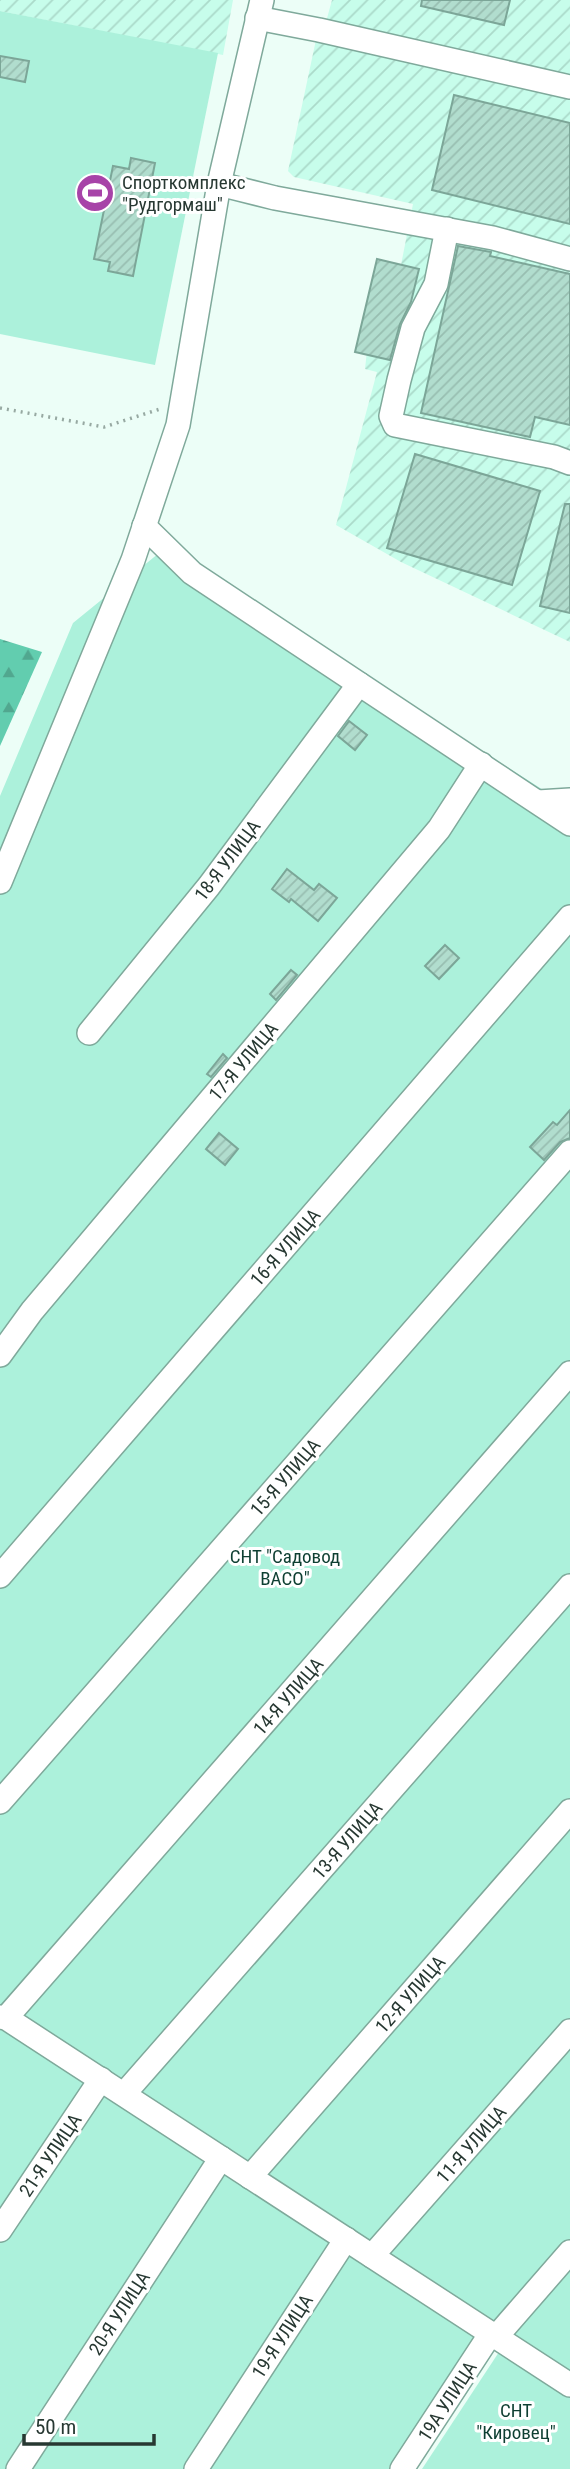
<svg xmlns="http://www.w3.org/2000/svg" width="570" height="2469" viewBox="0 0 570 2469" font-family="'Roboto Condensed',sans-serif">
<defs>
<pattern id="industrial-furrows" width="10" height="10" patternUnits="userSpaceOnUse" patternTransform="scale(1.75)"><rect width="10" height="10" fill="#c7fdeb"/><path d="M-1 1l2-2M0 10L10 0M9 11l2-2" fill="none" stroke="#abdaca"/></pattern>
<pattern id="forest-firs" width="22" height="20" patternUnits="userSpaceOnUse" patternTransform="scale(1.75)"><rect width="22" height="20" fill="#62cdaf"/><path d="M5 1l3.5 6h-7zM16 11l3.5 6h-7z" fill="#51a78f"/></pattern>
<pattern id="building-hatch" width="6" height="6" patternUnits="userSpaceOnUse" patternTransform="scale(1.75)"><rect width="6" height="6" fill="#b1ddce"/><path d="M-1 1l2-2M0 6l6-6M5 7l2-2" fill="none" stroke="#98beb1"/></pattern>
</defs>
<rect width="100%" height="100%" fill="#ecfef7"/>
<g fill="url(#industrial-furrows)">
<path d="M0 0H233L223 55 0 11Z"/>
<path d="M332 0H570V642L401 562 336 525 377 372 365 369 377 259 401 265 413 204 294 177 288 171 320 21 326 22Z"/>
</g>
<path fill="url(#forest-firs)" d="M0 639 42 652 0 746Z"/>
<g fill="#acf1db">
<path d="M0 11 218 53 155 365 0 334Z"/>
<path d="M164 549 570 807V2376L491 2327 397 2469H0V796L73 623Z"/>
<path d="M499 2352 570 2398V2469H422Z"/>
</g>
<g fill="url(#building-hatch)" stroke="#7ca698" stroke-width="2">
<path d="M422 0H510L504 25 421 6Z"/>
<path d="M0 56 29 61 25 82 0 77Z"/>
<path d="M454 95 570 123V224L432 190Z"/>
<path d="M131 158 155 163 133 276 108 271 110 262 94 259 113 166 129 169Z"/>
<path d="M458 246 491 252 490 256 570 274V425L535 417 530 437 421 413Z"/>
<path d="M377 259 419 269 411 302 400 324 390 360 355 352Z"/>
<path d="M415 454 540 491 512 585 387 548Z"/>
<path d="M565 504H570V613L540 606Z"/>
<path d="M349 721 367 735 355 750 338 736Z"/>
<path d="M287 869 314 890 319 884 337 898 318 921 291 899 289 902 272 889Z"/>
<path d="M445 945 459 958 439 979 425 966Z"/>
<path d="M291 970 297 975 276 1000 270 994Z"/>
<path d="M223 1054 227 1058 211 1077 207 1074Z"/>
<path d="M570 1110V1138L560 1142 544 1160 530 1147 553 1122 557 1125Z"/>
<path d="M219 1133 238 1149 225 1165 206 1149Z"/>
</g>
<g fill="none" stroke-linecap="round" stroke-linejoin="round">
<defs>
<g id="minor">
<path d="M257 18 319 30 570 87"/>
<path d="M219 184 275 198 493 238 570 259"/>
<path d="M447 229 436 284 413 328 399 380 391 416 395 425 554 457 570 463"/>
<path d="M144 526 192 573 570 824"/>
<path d="M538 802 570 800"/>
<path d="M0 882 133 560 178 425 219 184 262 0"/>
<path d="M89 1033 209 886 359 684"/>
<path d="M0 1355 32 1311 439 829 481 764"/>
<path d="M0 1576 570 917"/>
<path d="M0 1802 570 1152"/>
<path d="M0 2017 6 2018 570 2385"/>
<path d="M6 2018 570 1373"/>
<path d="M124 2094 570 1586"/>
<path d="M250 2177 570 1811"/>
<path d="M0 2230 101 2079"/>
<path d="M372 2256 570 2031"/>
<path d="M496 2337 570 2252"/>
<path d="M18 2469 221 2158"/>
<path d="M196 2469 346 2239"/>
<path d="M402 2469 491 2333"/>
</g>
</defs>
<use href="#minor" stroke="#7fa99b" stroke-width="26"/>
<path stroke="#97a9a2" stroke-width="3.5" stroke-dasharray="2 5" stroke-linecap="butt" d="M0 408 104 427 160 409"/>
<use href="#minor" stroke="#fff" stroke-width="23"/>
</g>
<defs>
<symbol id="stadium-disc" viewBox="-11 -11 22 22"><circle r="9.5" fill="#a743a8" stroke="#fff"/><path d="M0-5a6.5 5 0 1 0 0 10a6.5 5 0 1 0 0-10ZM-3.5-1.8h7v3.6h-7Z" fill="#fff"/></symbol>
</defs>
<g fill-rule="evenodd">
<use href="#stadium-disc" x="73" y="171" width="44" height="44"/>
</g>
<g text-anchor="middle" stroke-width="6" stroke-linejoin="round" paint-order="stroke">
<g font-size="19" fill="#273832" stroke="#fff" text-anchor="start">
<text x="122" y="189">Спорткомплекс<tspan x="122" dy="22">"Рудгормаш"</tspan></text>
</g>
<g font-size="19" fill="#273832" stroke="#fff">
<text transform="translate(227 860) rotate(-53)" y="7">18-Я УЛИЦА</text>
<text transform="translate(243 1061) rotate(-50)" y="7">17-Я УЛИЦА</text>
<text transform="translate(285 1247) rotate(-49)" y="7">16-Я УЛИЦА</text>
<text transform="translate(285 1477) rotate(-49)" y="7">15-Я УЛИЦА</text>
<text transform="translate(288 1696) rotate(-49)" y="7">14-Я УЛИЦА</text>
<text transform="translate(347 1840) rotate(-49)" y="7">13-Я УЛИЦА</text>
<text transform="translate(410 1994) rotate(-49)" y="7">12-Я УЛИЦА</text>
<text transform="translate(471 2144) rotate(-49)" y="7">11-Я УЛИЦА</text>
<text transform="translate(50 2155) rotate(-56)" y="7">21-Я УЛИЦА</text>
<text transform="translate(119 2313) rotate(-57)" y="7">20-Я УЛИЦА</text>
<text transform="translate(282 2336) rotate(-57)" y="7">19-Я УЛИЦА</text>
<text transform="translate(447 2401) rotate(-57)" y="7">19А УЛИЦА</text>
</g>
<g font-size="19" fill="#0e3f32" stroke="#fff">
<text x="285" y="1563">СНТ "Садовод<tspan x="285" dy="22">ВАСО"</tspan></text>
<text x="516" y="2417">СНТ<tspan x="516" dy="22">"Кировец"</tspan></text>
</g>
</g>
<path d="M24 2434v10h130v-10" fill="none" stroke="#273832" stroke-width="3.5"/>
<text x="35" y="2434" font-size="21" fill="#273832" stroke="#ffffff" stroke-width="5" paint-order="stroke">50 m</text>
</svg>
